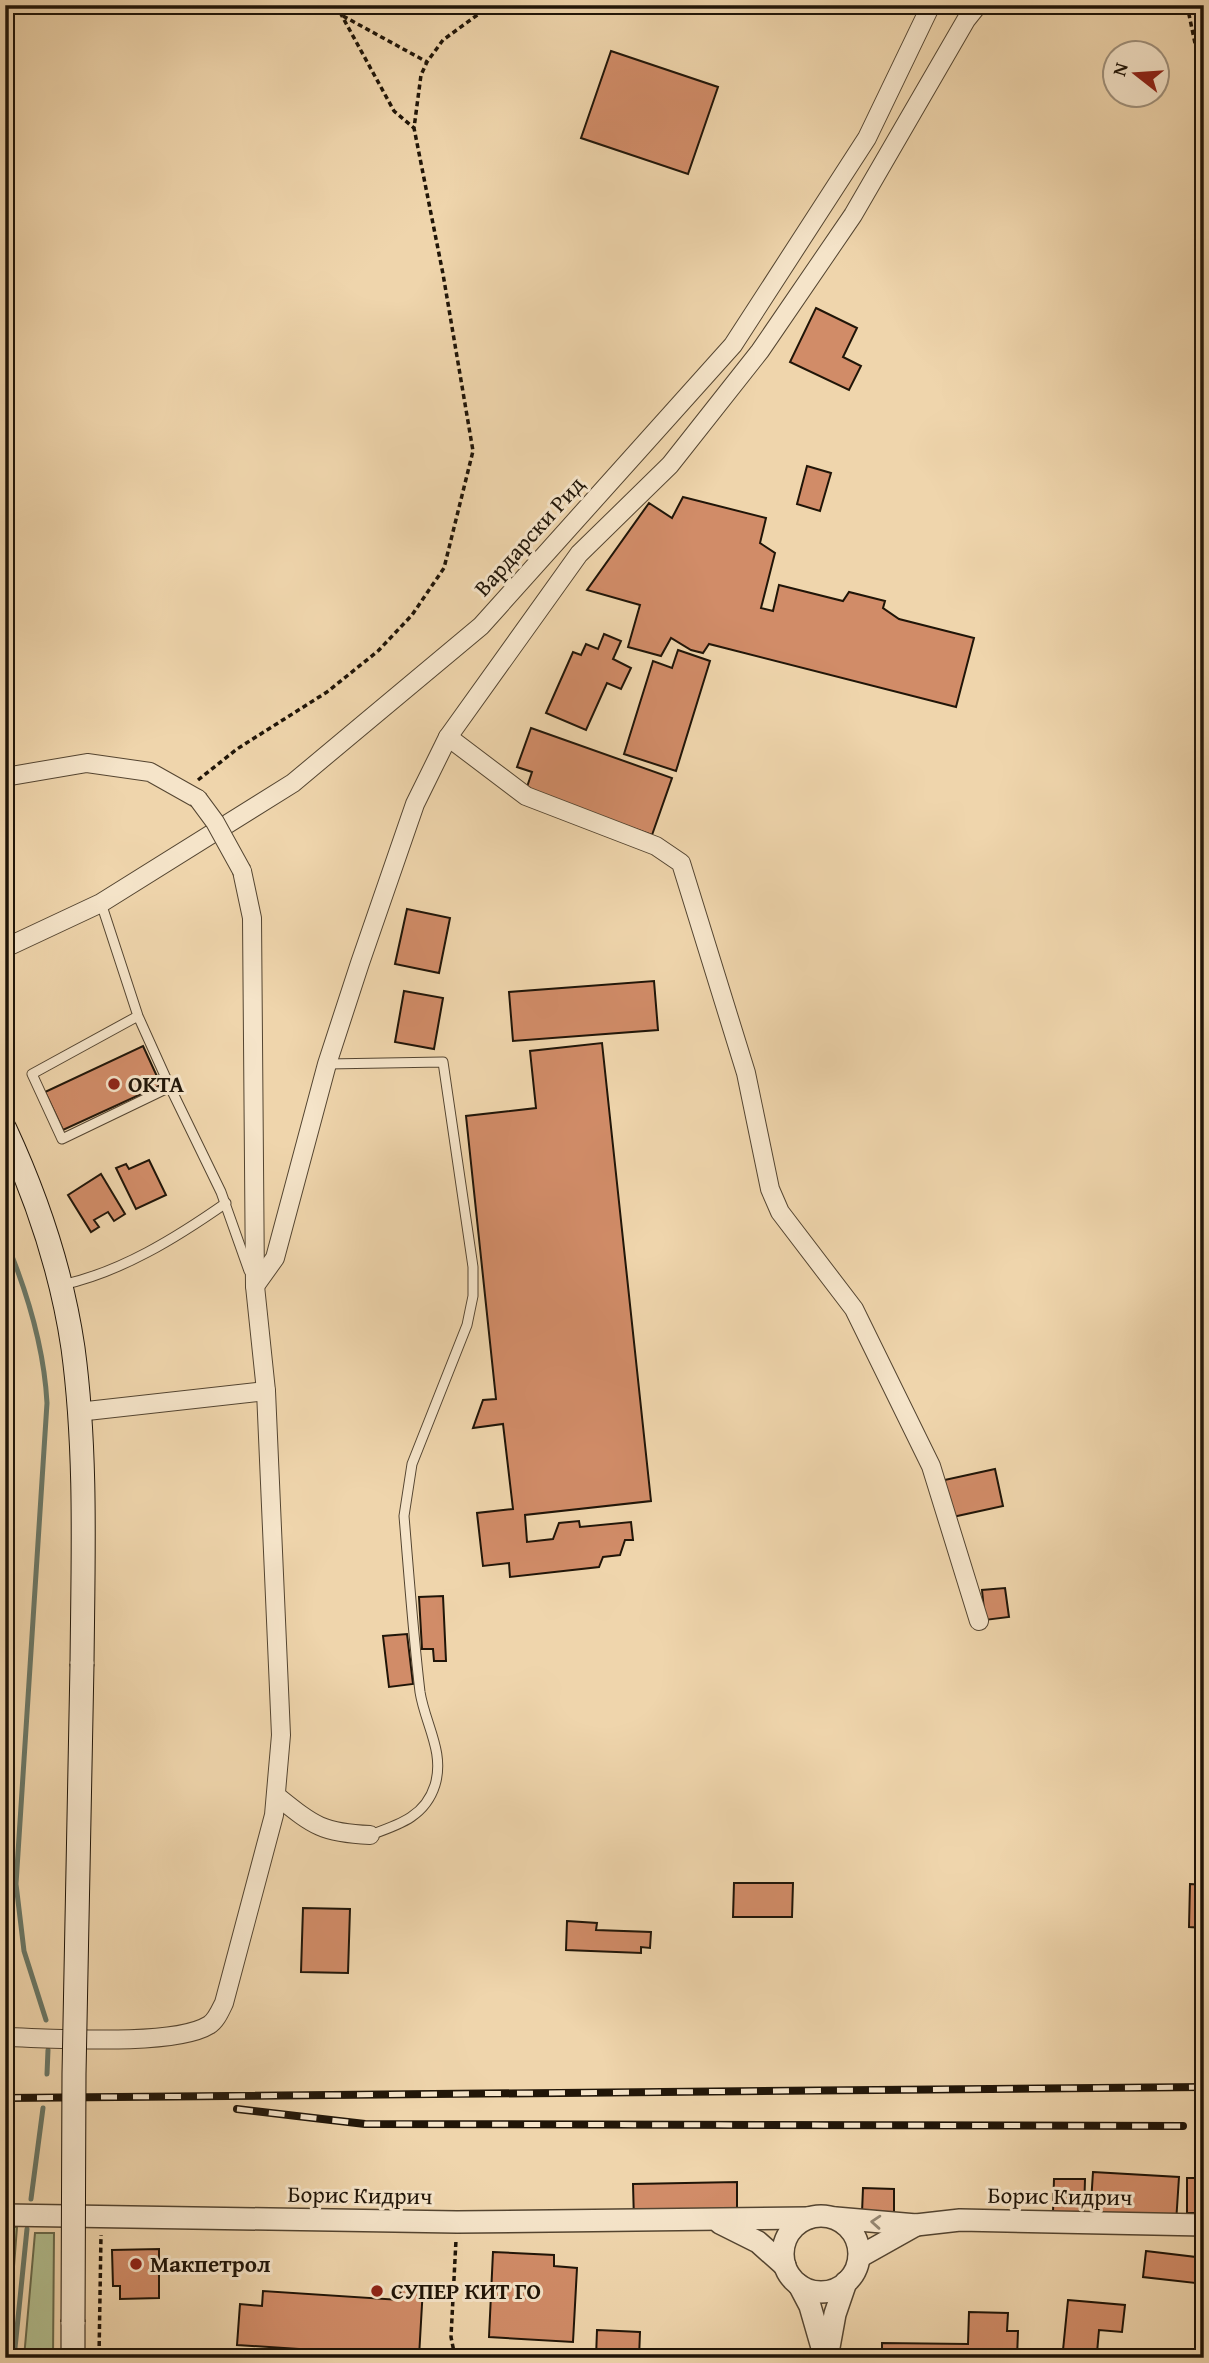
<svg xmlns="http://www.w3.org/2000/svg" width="1209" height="2363" viewBox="0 0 1209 2363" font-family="'Gentium Book Plus',serif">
<rect width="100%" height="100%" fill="#efd5ac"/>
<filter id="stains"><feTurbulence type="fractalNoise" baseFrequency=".00286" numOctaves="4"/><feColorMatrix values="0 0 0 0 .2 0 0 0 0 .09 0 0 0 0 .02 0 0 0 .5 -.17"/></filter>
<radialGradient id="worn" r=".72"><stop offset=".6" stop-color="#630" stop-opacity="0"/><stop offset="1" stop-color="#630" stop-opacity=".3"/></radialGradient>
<g fill="#b2be8f" stroke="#696a4c" stroke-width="2">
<path d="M5 2227H17L7 2358H5Z"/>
<path d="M35 2233H54L53 2358H24Z"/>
</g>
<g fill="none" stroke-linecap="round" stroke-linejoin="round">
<g stroke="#6a7766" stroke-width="5">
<path d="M5 1239C27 1291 44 1347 47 1403L16 1884 24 1951 46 2020"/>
<path d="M47 2074 48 2050"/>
<path d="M31 2199 43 2108"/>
<path d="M14 2358 27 2229"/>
</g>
</g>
<g fill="#d18c68" stroke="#201508" stroke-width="2">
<path d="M611 51 718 87 688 174 581 138Z"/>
<path d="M816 308 857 328 843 357 861 366 849 390 790 362Z"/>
<path d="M807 466 831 473 820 511 797 504Z"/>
<path d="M683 497 766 518 760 543 775 553 761 608 773 611 779 585 843 601 849 592 885 601 883 608 899 619 974 638 956 707 709 644 703 653 691 650 671 638 661 656 628 647 640 605 587 590 649 503 672 518Z"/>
<path d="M604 634 621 641 613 659 631 668 621 689 607 683 586 730 546 713 573 652 581 655 586 644 598 649Z"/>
<path d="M678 650 710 661 676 771 624 754 653 661 672 668Z"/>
<path d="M531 728 672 778 652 835 526 790 532 772 517 767Z"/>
<path d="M407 909 450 918 439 973 395 964Z"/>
<path d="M654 981 658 1030 513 1041 509 992Z"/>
<path d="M404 991 443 998 434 1049 395 1042Z"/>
<path d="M602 1043 651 1501 525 1515 527 1542 553 1539 559 1523 579 1521 580 1527 631 1522 633 1540H625L620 1555 603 1557 599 1567 510 1577 509 1563 483 1566 477 1513 513 1509 503 1424 473 1428 483 1400 496 1399 466 1116 536 1108 530 1051Z"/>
<path d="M143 1046 161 1085 63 1130 45 1092Z"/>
<path d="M149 1160 166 1195 136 1209 116 1168 126 1164 129 1169Z"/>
<path d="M101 1174 125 1214 114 1221 108 1212 94 1220 99 1227 91 1232 68 1195Z"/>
<path d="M995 1469 1003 1506 948 1518 940 1481Z"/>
<path d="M1005 1588 1009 1617 985 1620 982 1590Z"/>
<path d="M443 1596 446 1661H434L433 1649H422L419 1597Z"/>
<path d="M407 1634 413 1684 389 1687 383 1636Z"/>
<path d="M1198 1697H1204V1736H1199Z"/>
<path d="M734 1883H793L792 1917H733Z"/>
<path d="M1190 1884 1204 1885V1928L1189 1927Z"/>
<path d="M303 1908 350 1909 348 1973 301 1972Z"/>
<path d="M567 1921 597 1923 596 1930 651 1932 650 1948 641 1947V1953L566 1950Z"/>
<path d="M1093 2172 1179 2177 1176 2223 1090 2218Z"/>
<rect x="1187" y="2178" width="17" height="35"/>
<path d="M1054 2179H1085L1084 2213 1053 2212Z"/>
<path d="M737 2182V2219L634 2221 633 2184Z"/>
<path d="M863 2188 894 2189V2213H862Z"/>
<path d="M159 2249V2298L120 2299V2286H113L112 2250Z"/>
<path d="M1146 2251 1204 2258V2284L1143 2277Z"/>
<path d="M493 2252 554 2255V2266L577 2268 573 2342 489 2337Z"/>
<path d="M401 2286 423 2287 419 2357 237 2345 240 2304 262 2306 263 2291 400 2300Z"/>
<path d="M1068 2300 1125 2305 1122 2332 1099 2330 1097 2353 1063 2350Z"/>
<path d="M969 2312 1008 2313 1007 2331H1018L1017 2358H882V2343L968 2344Z"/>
<path d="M1200 2317H1204V2357L1196 2356Z"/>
<path d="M597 2330 640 2332 639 2358H596Z"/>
</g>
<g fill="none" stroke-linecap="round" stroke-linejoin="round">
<defs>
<g id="service">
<path d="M101 903 138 1016 170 1087 62 1139 32 1074 138 1016"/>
<path d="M327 1064 443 1062 473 1267V1296L467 1325 412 1464 404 1516C409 1575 413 1633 420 1692 425 1724 445 1752 435 1785 425 1817 398 1825 370 1835"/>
<path d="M170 1087 221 1192 249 1271"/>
<path d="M62 1285C121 1272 176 1238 226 1203"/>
</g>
<g id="minor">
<path d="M448 737 526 796 656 846 681 863 746 1073 770 1189 780 1212 854 1309 931 1466 979 1621"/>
<path d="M5 777 87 763 150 772 198 799"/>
<path d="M5 948 101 903 293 783 481 626 733 345 867 138 931 5"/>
<path d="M255 1286 275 1258 327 1064 360 963 415 804 448 737 579 554 670 465 760 351 853 215 966 20 978 5"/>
<path d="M78 1412 266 1391"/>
<path d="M278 1797C314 1826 323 1833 370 1835"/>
<path d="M5 2037C51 2038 174 2047 209 2025 216 2021 220 2011 224 2003L274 1815 281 1735 266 1391 255 1286 252 918 242 871"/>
</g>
<g id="tertiary">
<path d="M5 2215 457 2222 808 2218"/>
<circle cx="821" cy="2254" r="38"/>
<path d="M836 2218 916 2225 960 2220 1204 2225"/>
<path d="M720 2223 758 2242 785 2266"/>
<path d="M859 2257 916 2225"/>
<path d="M799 2285 810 2306 825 2358"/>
<path d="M827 2358 835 2314 846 2282"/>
</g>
<g id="secondary">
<path d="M5 1129C37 1198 62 1273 73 1348 87 1452 83 1559 82 1664"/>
<path d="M73 2322V2358"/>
</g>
</defs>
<use href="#service" stroke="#544531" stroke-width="11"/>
<use href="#minor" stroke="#544531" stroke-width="20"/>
<use href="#tertiary" stroke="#544531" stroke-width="24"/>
<use href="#secondary" stroke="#201508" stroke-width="25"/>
<g stroke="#201508" stroke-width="3.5" stroke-dasharray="5 3.5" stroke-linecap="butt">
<path d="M336 5 394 111 414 128"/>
<path d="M1187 5 1201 72 1199 103 1204 129"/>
<path d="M343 16 427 62"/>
<path d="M198 780 237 749 327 692 378 651 412 615 444 568 473 451 443 274 414 128 421 75 427 62 443 40 491 5"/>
<path d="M455 2357 451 2337 456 2240"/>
<path d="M93 2358 99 2357 101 2235"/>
</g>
<use href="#service" stroke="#f5e4c9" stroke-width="9"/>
<use href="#minor" stroke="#f5e4c9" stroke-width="18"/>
<use href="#tertiary" stroke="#f5e4c9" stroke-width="21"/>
<use href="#secondary" stroke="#f5e4c9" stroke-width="23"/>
<defs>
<g id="rail">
<path d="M5 2098 1204 2087"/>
<path d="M237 2109 365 2124 1183 2126"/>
</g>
</defs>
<use href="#rail" stroke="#201508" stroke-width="8"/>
<use href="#rail" stroke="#f5e4c9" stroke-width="5" stroke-dasharray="16" stroke-linecap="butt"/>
<defs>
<path id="minor-bridge" d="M198 799 215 822 242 871"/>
<path id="secondary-bridge" d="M73 2322 74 2074 82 1664"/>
</defs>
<use href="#minor-bridge" stroke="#544531" stroke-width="20" stroke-linecap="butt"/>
<use href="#secondary-bridge" stroke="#201508" stroke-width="25" stroke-linecap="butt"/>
<use href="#minor-bridge" stroke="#f5e4c9" stroke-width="18"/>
<use href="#secondary-bridge" stroke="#f5e4c9" stroke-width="23"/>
</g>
<defs><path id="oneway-chevron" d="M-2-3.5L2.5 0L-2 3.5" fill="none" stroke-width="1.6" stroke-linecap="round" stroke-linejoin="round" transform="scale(1.75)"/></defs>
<use stroke="#958772" href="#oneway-chevron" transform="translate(876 2222) rotate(-176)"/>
<g fill="#8f2418" stroke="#f5e4c9" stroke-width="2.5">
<circle cx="114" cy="1084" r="7"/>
<circle cx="136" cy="2264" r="7"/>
<circle cx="377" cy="2291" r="7"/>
</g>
<g text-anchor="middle" stroke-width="6" stroke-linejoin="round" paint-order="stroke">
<g font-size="23" fill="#201508" stroke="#f5e4c9">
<text transform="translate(529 536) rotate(-48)" y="8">Вардарски Рид</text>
<text transform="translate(360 2195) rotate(1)" y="8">Борис Кидрич</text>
<text transform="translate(1060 2196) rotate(1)" y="8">Борис Кидрич</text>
</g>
<g font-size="23" font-weight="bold" fill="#201508" stroke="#f5e4c9" text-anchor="start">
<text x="128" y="1092">OKTA</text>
<text x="150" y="2272">Макпетрол</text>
<text x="391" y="2299">СУПЕР КИТ ГО</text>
</g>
</g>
<rect width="1209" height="2363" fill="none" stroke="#efd5ac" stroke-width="28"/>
<rect x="7" y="7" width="1195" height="2349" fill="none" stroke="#201508" stroke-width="3.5"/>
<rect x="14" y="14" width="1181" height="2335" fill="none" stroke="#201508" stroke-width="2"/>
<g transform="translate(1136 74) rotate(287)"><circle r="33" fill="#f5e4c9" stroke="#a0917c" stroke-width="2"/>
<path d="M0-5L12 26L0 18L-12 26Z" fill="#8f2418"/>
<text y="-10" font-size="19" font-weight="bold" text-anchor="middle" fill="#201508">N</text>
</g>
<rect width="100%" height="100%" filter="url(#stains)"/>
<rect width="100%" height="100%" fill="url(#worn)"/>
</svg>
